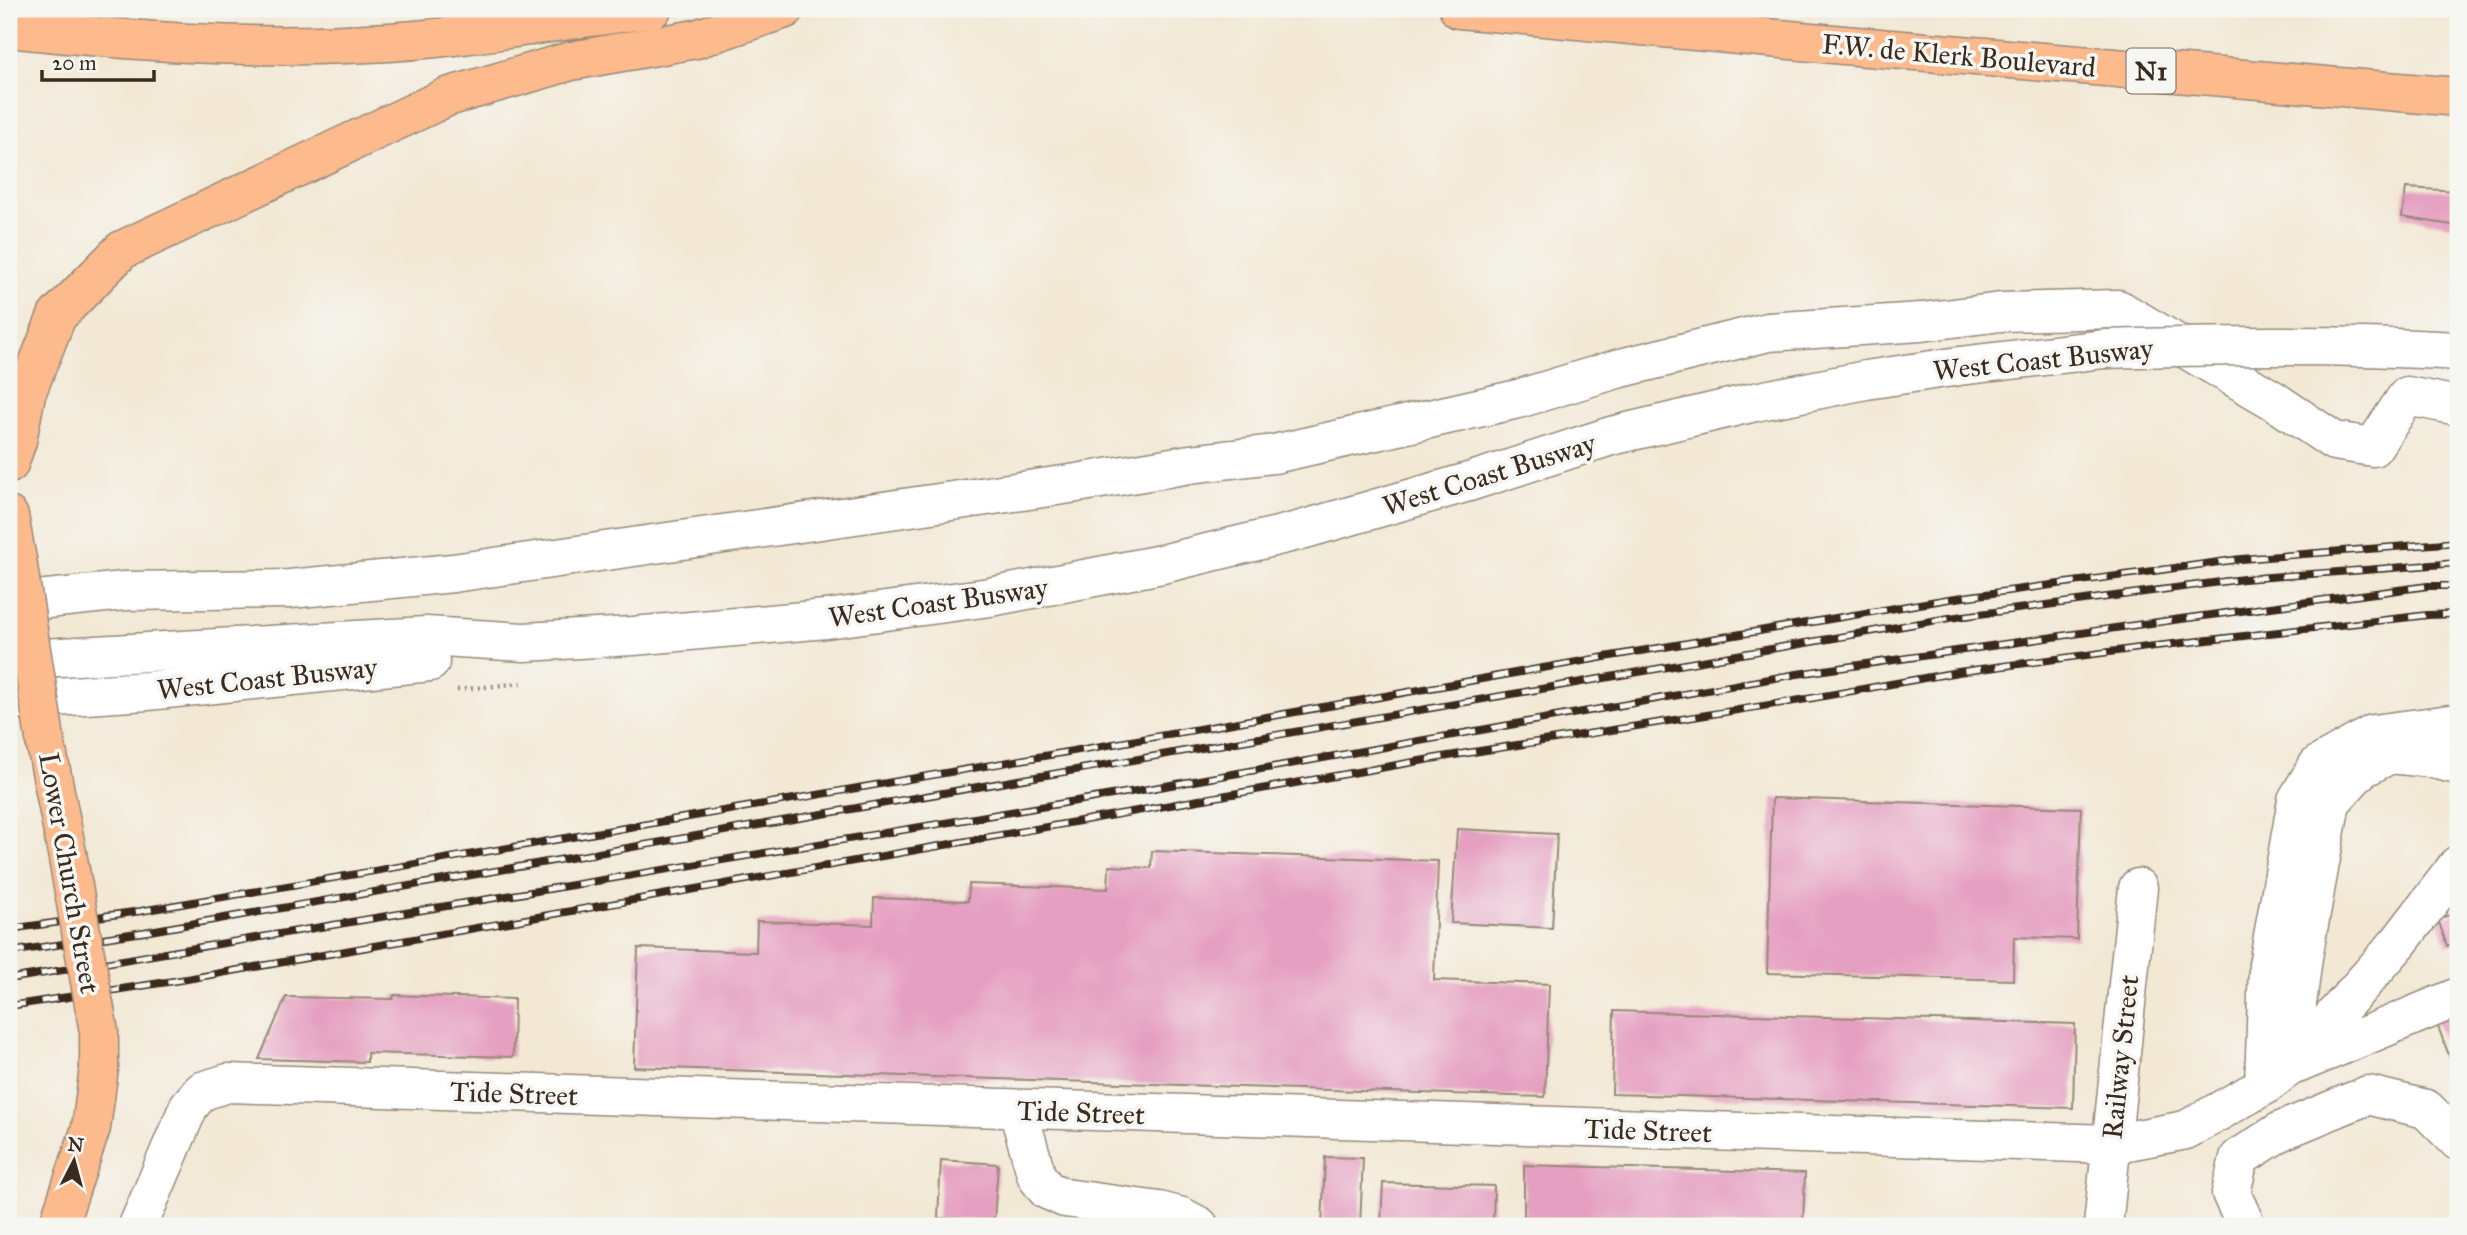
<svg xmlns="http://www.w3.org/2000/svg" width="2467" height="1235" viewBox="0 0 2467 1235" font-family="'IM FELL Great Primer',serif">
<rect width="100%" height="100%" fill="#f6f6f2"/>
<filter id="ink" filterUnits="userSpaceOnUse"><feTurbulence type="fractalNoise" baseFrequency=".0143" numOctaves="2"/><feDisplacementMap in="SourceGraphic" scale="14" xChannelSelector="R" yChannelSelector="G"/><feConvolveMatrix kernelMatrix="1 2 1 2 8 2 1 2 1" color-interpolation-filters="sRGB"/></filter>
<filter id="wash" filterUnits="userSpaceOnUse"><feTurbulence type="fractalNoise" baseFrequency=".00686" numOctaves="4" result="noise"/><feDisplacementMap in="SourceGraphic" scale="28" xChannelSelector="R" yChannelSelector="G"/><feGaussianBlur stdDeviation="1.57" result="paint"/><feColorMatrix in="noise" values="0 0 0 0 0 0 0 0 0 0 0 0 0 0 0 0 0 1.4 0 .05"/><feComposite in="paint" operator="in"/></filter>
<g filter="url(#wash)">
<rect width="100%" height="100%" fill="#f2e8d4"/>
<g id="blocks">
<g fill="#e59fc0">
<path d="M2406 188 2458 191V226L2402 217Z"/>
<path d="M1772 798 2081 808 2077 939 2014 937 2013 980 1767 973Z"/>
<path d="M1457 829 1557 834 1552 928 1451 923Z"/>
<path d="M1152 851 1438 861 1434 980 1549 984 1545 1097 634 1067 638 948 756 952 757 921 873 925 874 898 968 901 969 884 1108 889 1109 866 1151 868Z"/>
<path d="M2458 912V942L2447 946 2438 919Z"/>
<path d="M394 995 514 999 513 1057 367 1053V1062L259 1059 286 997 393 999Z"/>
<path d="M2458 1007V1079L2434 1016Z"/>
<path d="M1614 1011 2075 1024 2073 1108 1612 1094Z"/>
<path d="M1325 1157 1363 1158 1360 1226H1322Z"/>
<path d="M941 1160 998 1164 994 1221 938 1218Z"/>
<path d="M1524 1165 1805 1173 1803 1226H1524Z"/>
<path d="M1383 1183 1494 1186 1493 1226H1396V1224L1381 1223Z"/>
</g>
</g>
</g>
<g filter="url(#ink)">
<use href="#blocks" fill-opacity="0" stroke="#968979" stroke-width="2"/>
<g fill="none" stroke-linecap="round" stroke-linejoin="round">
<defs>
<g id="minor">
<path d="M9 603 124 591 290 589 453 573 1077 483 1190 464 1274 454 1518 399 1617 369 1768 332 1921 322 2001 312 2118 309 2273 400 2334 441 2373 447 2407 396 2458 406"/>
<path d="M9 660 426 636 524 642 633 636 826 619 990 597 1162 564 1298 531 1472 481 1611 436 1755 402 1866 380 1959 366 2104 349"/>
<path d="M9 700 147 691 430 662"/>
<path d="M2297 1064 2458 997"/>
<path d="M2289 1067 2303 957 2331 802 2361 769 2390 754 2429 758 2458 765"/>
<path d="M2264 1086 2268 965 2297 800 2318 765 2373 734 2458 723"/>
<path d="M1018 1110 1037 1177 1047 1190 1065 1198 1159 1211 1182 1217 1199 1226"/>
<path d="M138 1226 189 1106 202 1091 228 1083 2111 1144 2186 1130 2264 1086 2289 1067 2399 942 2458 865"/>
<path d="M2103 1226 2138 888"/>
<path d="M2246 1226 2231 1193 2239 1158 2281 1131 2368 1095 2426 1109 2458 1141"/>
</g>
<g id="major">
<path d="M9 516 17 560"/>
<path d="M46 745 67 853"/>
<path d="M58 1226 91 1128 99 1068"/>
</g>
<g id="highway">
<path d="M1459 9 1844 45 2458 97"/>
<path d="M9 28C130 41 247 50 368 43 464 39 558 20 652 9"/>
<path d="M9 464 17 441 26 394 57 316 122 250 447 97 571 61 696 39 785 9"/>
</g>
</defs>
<use href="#minor" stroke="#968979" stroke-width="41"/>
<use href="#major" stroke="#968979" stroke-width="41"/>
<use href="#highway" stroke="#968979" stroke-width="41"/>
<path stroke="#968979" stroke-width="4.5" stroke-dasharray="2 5" stroke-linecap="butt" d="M457 690 522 683"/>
<use href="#minor" stroke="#fff" stroke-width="38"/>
<use href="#major" stroke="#fcba8d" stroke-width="38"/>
<use href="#highway" stroke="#fcba8d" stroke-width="38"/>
<defs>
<g id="rail">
<path d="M9 929 141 911 1137 740 1605 657 1949 599 2241 559 2458 542"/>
<path d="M9 952 144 932 1949 618 2243 579 2458 563"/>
<path d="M9 979 1154 788 1797 674 2136 625 2428 586H2458"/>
<path d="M9 1006 187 979 1442 757 1807 699 1958 672 2147 647 2428 615 2458 614"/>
</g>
</defs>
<use href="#rail" stroke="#3b2a1e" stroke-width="8"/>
<use href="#rail" stroke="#f6f6f2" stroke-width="5" stroke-dasharray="16" stroke-linecap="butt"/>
<defs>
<path id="minor-bridge" d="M2104 349C2222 345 2340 344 2458 351"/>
<g id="major-bridge">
<path d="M17 560 46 745"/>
<path d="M67 853 99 1032V1068"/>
</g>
</defs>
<use href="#minor-bridge" stroke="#968979" stroke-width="41" stroke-linecap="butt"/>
<use href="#major-bridge" stroke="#968979" stroke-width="41" stroke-linecap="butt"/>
<use href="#minor-bridge" stroke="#fff" stroke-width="38"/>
<use href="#major-bridge" stroke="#fcba8d" stroke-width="38"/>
</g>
</g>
<g text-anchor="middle" stroke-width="7" stroke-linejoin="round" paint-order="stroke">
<rect fill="#f6f6f2" stroke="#73675e" stroke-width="2" x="2126.5" y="48.5" width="49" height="45" rx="5"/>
<g font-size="26" font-weight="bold" fill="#3b2a1e">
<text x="2151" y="80">N1</text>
</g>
<g font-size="28" fill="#3b2a1e" stroke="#f6f6f2">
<text transform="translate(1959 55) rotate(5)" y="10">F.W. de Klerk Boulevard</text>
<text transform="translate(2043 359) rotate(-6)" y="10">West Coast Busway</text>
<text transform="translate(1489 474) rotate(-17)" y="10">West Coast Busway</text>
<text transform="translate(938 602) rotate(-8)" y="10">West Coast Busway</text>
<text transform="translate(267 678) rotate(-6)" y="10">West Coast Busway</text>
<text transform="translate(70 873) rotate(80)" y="10">Lower Church Street</text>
<text transform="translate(2120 1057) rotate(-84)" y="10">Railway Street</text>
<text transform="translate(514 1093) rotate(2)" y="10">Tide Street</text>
<text transform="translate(1081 1112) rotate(2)" y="10">Tide Street</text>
<text transform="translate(1648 1130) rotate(2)" y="10">Tide Street</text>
</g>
</g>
<rect width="2467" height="1235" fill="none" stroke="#f6f6f2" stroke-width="35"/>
<g transform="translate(74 1161) rotate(6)" stroke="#f6f6f2" stroke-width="5" paint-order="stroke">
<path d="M0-5L12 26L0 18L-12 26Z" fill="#3b2a1e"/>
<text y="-10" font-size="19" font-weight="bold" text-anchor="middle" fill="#3b2a1e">N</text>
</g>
<path d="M42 70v10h112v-10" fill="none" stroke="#3b2a1e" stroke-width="3.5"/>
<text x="52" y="70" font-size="21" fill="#3b2a1e" stroke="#f6f6f2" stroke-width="5" paint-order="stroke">20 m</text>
</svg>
